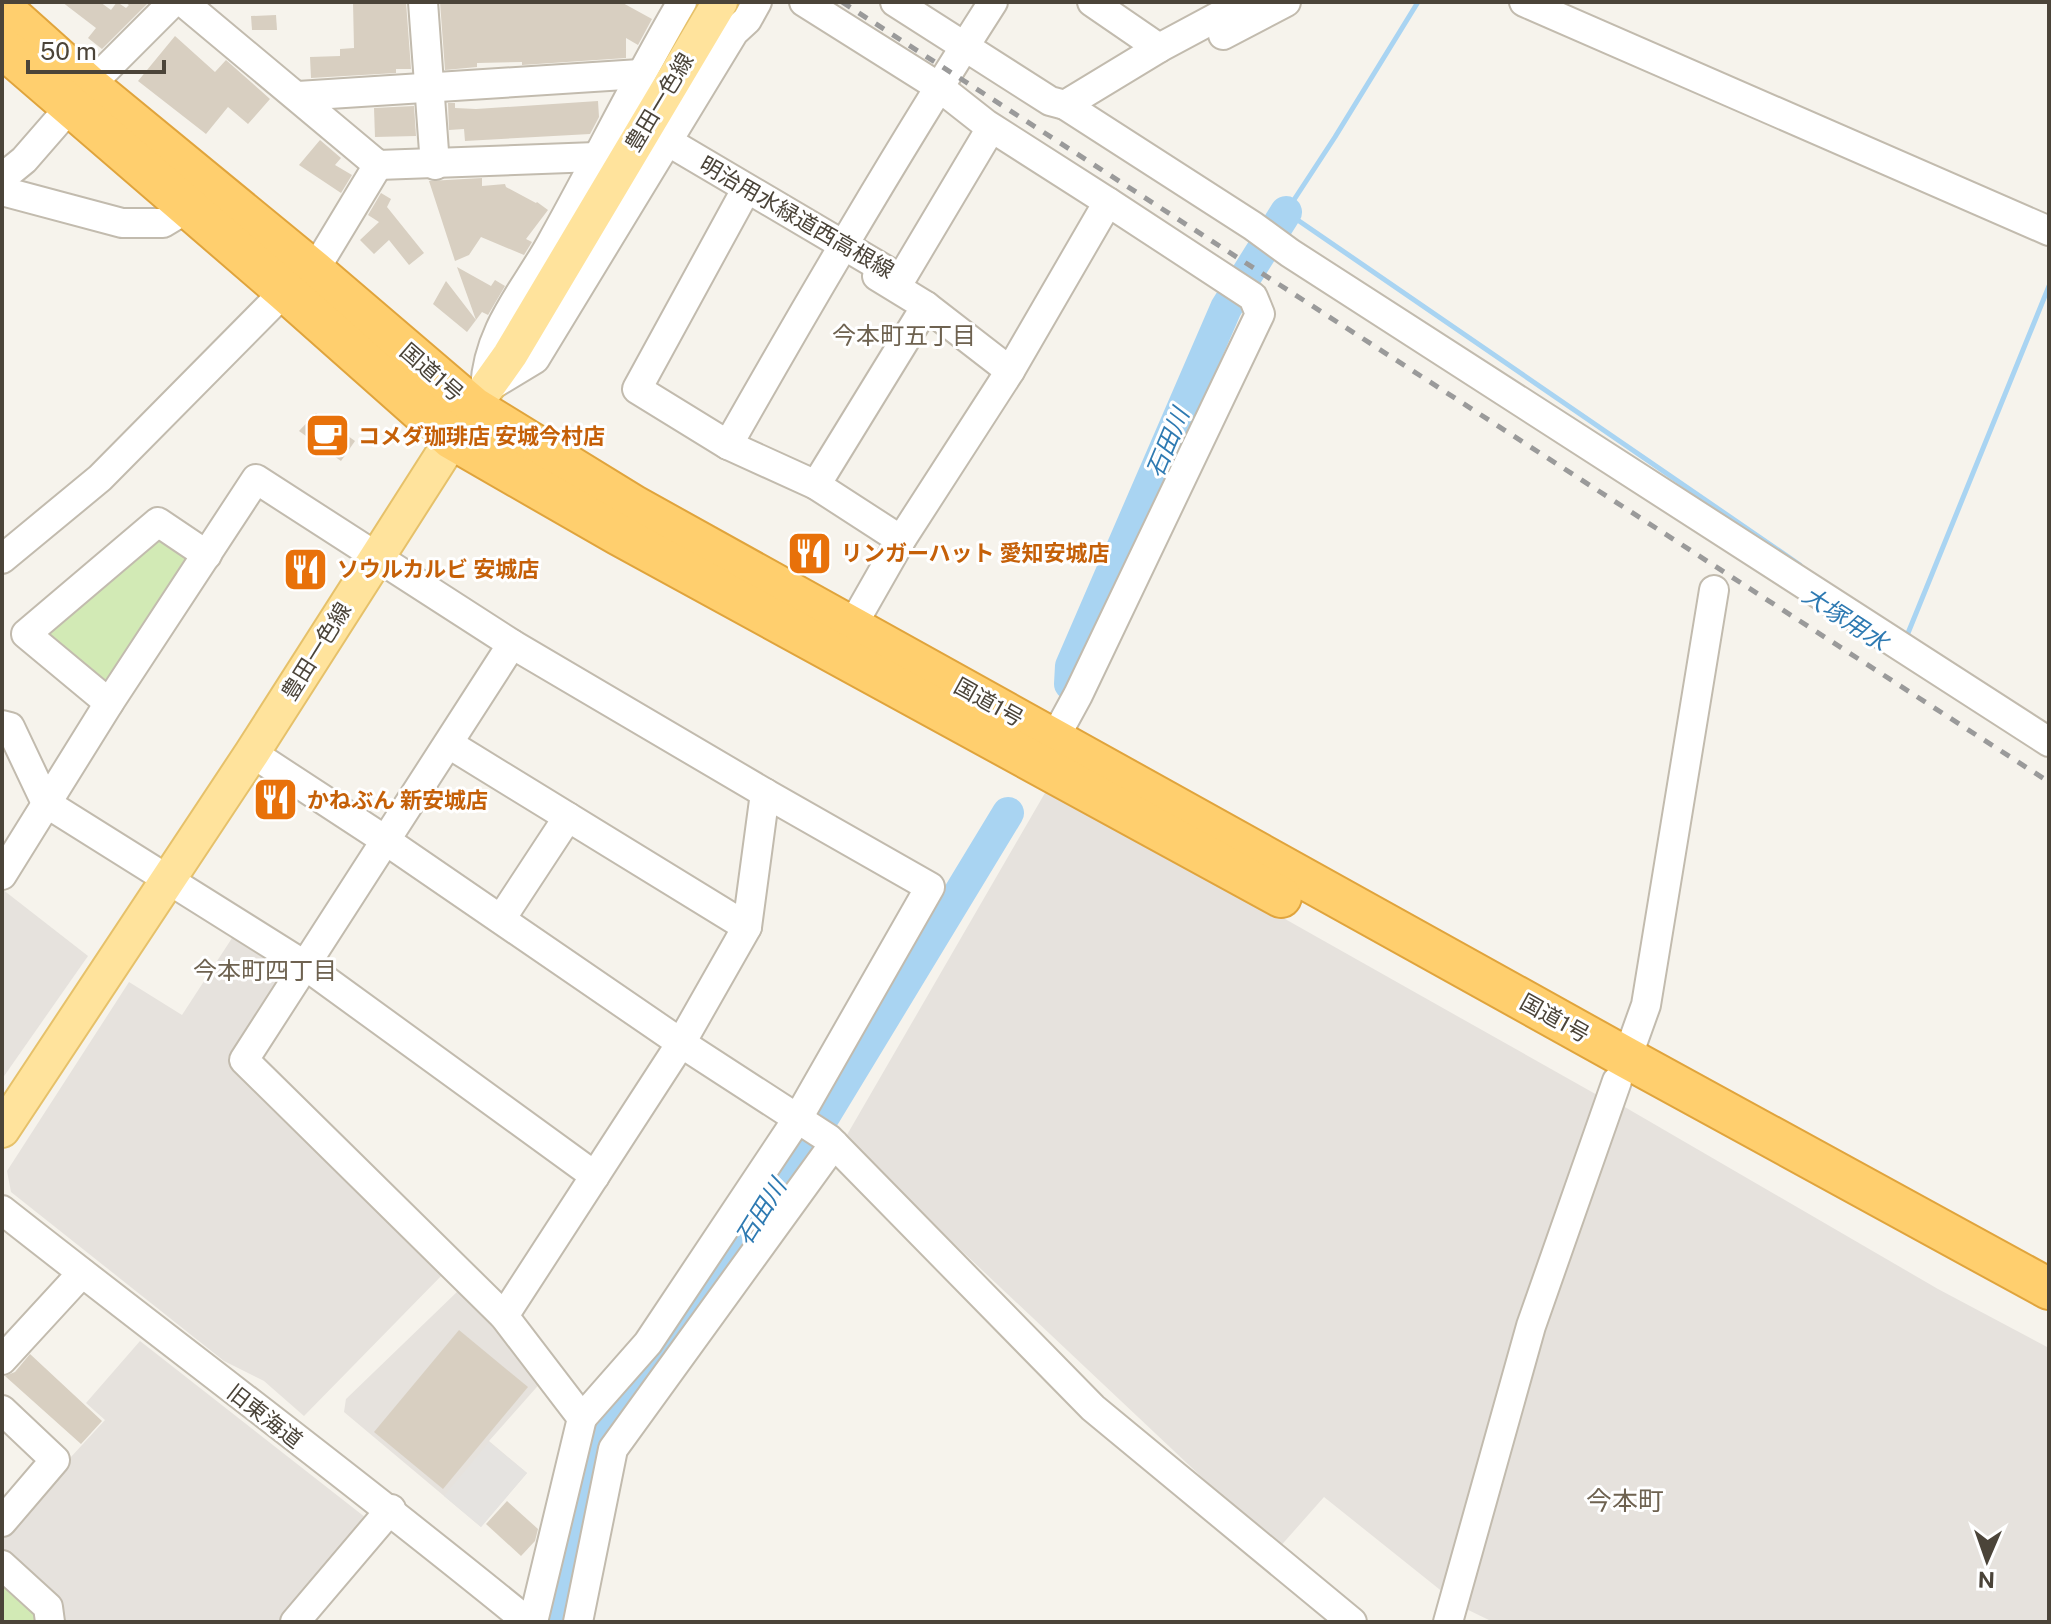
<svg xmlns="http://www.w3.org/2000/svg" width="2051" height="1624" viewBox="0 0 2051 1624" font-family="'Public Sans','Noto Sans JP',sans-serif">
<rect width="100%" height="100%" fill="#f6f3ec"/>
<g fill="#e6e2dd">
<path d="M1049 786 1599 1096 1444 1593 1324 1497 1278 1549 844 1140Z"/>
<path d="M2 889 88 956 2 1079Z"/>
<path d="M234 935 289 968 233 1057 445 1272 304 1416 264 1381 224 1361 11 1192 7 1171 129 982 182 1015Z"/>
<path d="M1623 1106 1938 1289 2049 1348V1622H1493L1456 1604 1544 1318Z"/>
<path d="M459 1290H467L543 1380 489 1441 527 1473 481 1527 344 1412 346 1399Z"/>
<path d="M140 1341 370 1521 286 1622H57L2 1557V1532L105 1420 86 1403Z"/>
</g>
<g fill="#d2eab5">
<path d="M159 530 196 556 108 693 37 633Z"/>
<path d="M2 1578 39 1613 41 1622H2Z"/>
</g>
<path fill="#e5e3e0" d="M489 1442 527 1473 481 1527 444 1496Z"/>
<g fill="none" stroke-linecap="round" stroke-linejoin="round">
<g stroke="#a9d4f2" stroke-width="5">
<path d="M1418 2 1335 137 1286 212 1800 565"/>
<path d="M1904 637 1906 638 2049 286"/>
</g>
<g stroke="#a9d4f2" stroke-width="32">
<path d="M1070 684 1071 666 1226 308 1286 212"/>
<path d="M554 1622 598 1435 616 1406 739 1247 826 1113 1008 813"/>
</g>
</g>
<g fill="#d8cfc1">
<path d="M62 2H100L111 10 117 2 126 8 129 5 124 2H149L102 49 88 38 96 28Z"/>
<path d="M353 2H406L411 69H396V73L311 78 310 57 340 56V49L354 48Z"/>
<path d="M440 2H621L652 19 638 45 626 38V58L522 65V62L477 63V67L445 70Z"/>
<path d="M276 15 277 30H252L251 16Z"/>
<path d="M175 36 215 72 226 60 270 99 248 124 228 107 206 134 138 81Z"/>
<path d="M598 101 599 117 590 134 465 141 464 129 449 130 448 103H455V108L476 109Z"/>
<path d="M414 106 416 136 375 137 374 108Z"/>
<path d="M320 140 341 158 335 165 352 175 341 193 299 165Z"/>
<path d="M482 178V186L505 184 506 187 536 203 537 202 548 210 526 239 532 242 524 255 481 237 469 255 455 261 429 181Z"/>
<path d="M381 193 391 199 387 207 424 253 409 265 389 240 374 254 360 240 379 222 368 215Z"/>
<path d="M457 267 491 286 495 280 505 286 488 315 482 312 467 332 433 304 446 281 476 320Z"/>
<path d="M316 413 355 441 341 461 299 431Z"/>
<path d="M459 1330 528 1387 443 1489 374 1432Z"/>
<path d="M30 1354 102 1421 81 1444 5 1376 15 1372Z"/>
<path d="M507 1501 538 1529 535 1541 521 1556 486 1524Z"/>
</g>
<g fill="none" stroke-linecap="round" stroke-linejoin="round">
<defs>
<g id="minor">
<path d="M183 2 378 165 596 157"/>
<path d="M423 2 435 165"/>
<path d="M804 2 939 87 986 124 1108 202 1010 371 901 540 852 626"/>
<path d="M895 2 1050 101 1065 105 1159 48 1245 2"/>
<path d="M1092 2 1159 48"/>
<path d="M1524 2 2049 231"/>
<path d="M1223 35 1286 2"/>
<path d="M89 86 173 2"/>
<path d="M298 96 640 74"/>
<path d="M1065 105 1253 226 1290 253 2049 742"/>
<path d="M667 141 901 279 991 128"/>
<path d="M2 178 24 160 71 106"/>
<path d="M2 191 122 223H163L188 208"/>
<path d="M742 197 637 389 728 445 816 485 901 540"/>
<path d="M314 271 378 165"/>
<path d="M877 276 926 306 1010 371"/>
<path d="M492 385 535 359 734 32 747 20 757 2"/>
<path d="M485 388C488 330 523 293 550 245 595 165 635 82 682 2"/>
<path d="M728 445C813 295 900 147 993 2"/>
<path d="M816 485 926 306"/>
<path d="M2 559 100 478 285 291"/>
<path d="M512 644 244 1060 504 1316 582 1418 533 1622"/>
<path d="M109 703 26 634 158 522 207 555"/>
<path d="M2 725 10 727 46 803 306 966 595 1176"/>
<path d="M1054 739 1078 695 1260 314 1253 297 1108 202"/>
<path d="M449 744 747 927"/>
<path d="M252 753 385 840 681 1043 829 1139 1093 1408 1352 1622"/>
<path d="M2 875 109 703 256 479 512 644 765 793 930 887 798 1118 648 1343 582 1418"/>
<path d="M501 919 568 817"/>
<path d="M1627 1058 1646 1005 1714 590"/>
<path d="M2 1210C177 1348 356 1481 528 1622"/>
<path d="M504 1316 681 1043 747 927 765 793"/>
<path d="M2 1360 82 1273"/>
<path d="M2 1410 55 1460 2 1522"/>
<path d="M2 1565 48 1607 50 1622"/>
<path d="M295 1622 391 1509"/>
<path d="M578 1622 613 1449 834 1144"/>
<path d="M1448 1622 1531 1326 1617 1081"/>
</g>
<path id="major" d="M2 1130 252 753 473 407 510 355 720 2"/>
<g id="highway">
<path d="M2 8 89 86 314 271 473 407 634 506 1627 1058 2049 1289"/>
<path d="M2 47 285 291 452 439 619 535 1281 897"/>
</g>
</defs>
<use href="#minor" stroke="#c2bbae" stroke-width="32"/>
<use href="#major" stroke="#e6c16a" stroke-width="38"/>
<use href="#highway" stroke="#e0a43c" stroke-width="44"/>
<use href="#minor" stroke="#fff" stroke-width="28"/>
<use href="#major" stroke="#ffe39c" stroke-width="34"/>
<use href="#highway" stroke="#ffcf6e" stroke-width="40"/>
<path stroke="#9a9a9a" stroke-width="5" stroke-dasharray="10 10" stroke-linecap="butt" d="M842 2 2049 782"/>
</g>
<defs>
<symbol id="cafe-square" viewBox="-11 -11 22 22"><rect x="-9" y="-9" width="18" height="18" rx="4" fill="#e8710a" stroke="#fff"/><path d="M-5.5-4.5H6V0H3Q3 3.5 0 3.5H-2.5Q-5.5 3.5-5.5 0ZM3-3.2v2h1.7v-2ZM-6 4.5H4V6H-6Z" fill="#fff"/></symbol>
<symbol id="restaurant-square" viewBox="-11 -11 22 22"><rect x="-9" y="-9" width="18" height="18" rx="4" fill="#e8710a" stroke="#fff"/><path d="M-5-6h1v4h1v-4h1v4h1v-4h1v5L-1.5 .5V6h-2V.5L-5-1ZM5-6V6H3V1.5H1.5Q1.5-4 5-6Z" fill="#fff"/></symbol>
</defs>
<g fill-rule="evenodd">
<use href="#cafe-square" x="302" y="410" width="51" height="51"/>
<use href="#restaurant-square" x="784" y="528" width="51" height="51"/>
<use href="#restaurant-square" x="280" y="544" width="51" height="51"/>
<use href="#restaurant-square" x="250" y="774" width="51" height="51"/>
</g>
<g text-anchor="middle" stroke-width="6" stroke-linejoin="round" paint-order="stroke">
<g font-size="22" fill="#4b4439" stroke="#fff">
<text transform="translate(659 102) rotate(-59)" y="8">豊田一色線</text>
<text transform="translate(797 217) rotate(30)" y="8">明治用水緑道西高根線</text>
<text transform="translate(432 372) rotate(41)" y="8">国道1号</text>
<text transform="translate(316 651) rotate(-58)" y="8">豊田一色線</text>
<text transform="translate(989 702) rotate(29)" y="8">国道1号</text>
<text transform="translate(1555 1018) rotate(29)" y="8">国道1号</text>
<text transform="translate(265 1416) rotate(38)" y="8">旧東海道</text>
</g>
<g font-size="22" font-weight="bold" fill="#c56008" stroke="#fff" text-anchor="start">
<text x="358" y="444">コメダ珈琲店 安城今村店</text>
<text x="841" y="561">リンガーハット 愛知安城店</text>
<text x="337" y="577">ソウルカルビ 安城店</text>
<text x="307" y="808">かねぶん 新安城店</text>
</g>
<g font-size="24" fill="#6e6250" stroke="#fff">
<text x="904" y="344">今本町五丁目</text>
<text x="265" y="979">今本町四丁目</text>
</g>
<g font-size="24" font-style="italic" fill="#2e7ab2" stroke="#fff">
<text transform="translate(1168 443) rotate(-67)" y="8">石田川</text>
<text transform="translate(1845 619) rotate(33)" y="8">大塚用水</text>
<text transform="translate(761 1212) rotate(-58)" y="8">石田川</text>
</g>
<g font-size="26" fill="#6e6250" stroke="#fff">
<text x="1625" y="1510">今本町</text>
</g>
</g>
<rect width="2051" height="1624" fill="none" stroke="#4b4439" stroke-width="8"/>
<g transform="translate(1987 1560) rotate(182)" stroke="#ffffff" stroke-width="6" paint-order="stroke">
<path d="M0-6L14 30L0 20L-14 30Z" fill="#4b4439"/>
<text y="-12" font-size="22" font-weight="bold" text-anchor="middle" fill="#4b4439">N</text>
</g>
<path d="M28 60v12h136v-12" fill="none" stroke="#4b4439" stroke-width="4"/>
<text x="40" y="60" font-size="24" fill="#4b4439" stroke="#ffffff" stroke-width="6" paint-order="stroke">50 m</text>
</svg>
